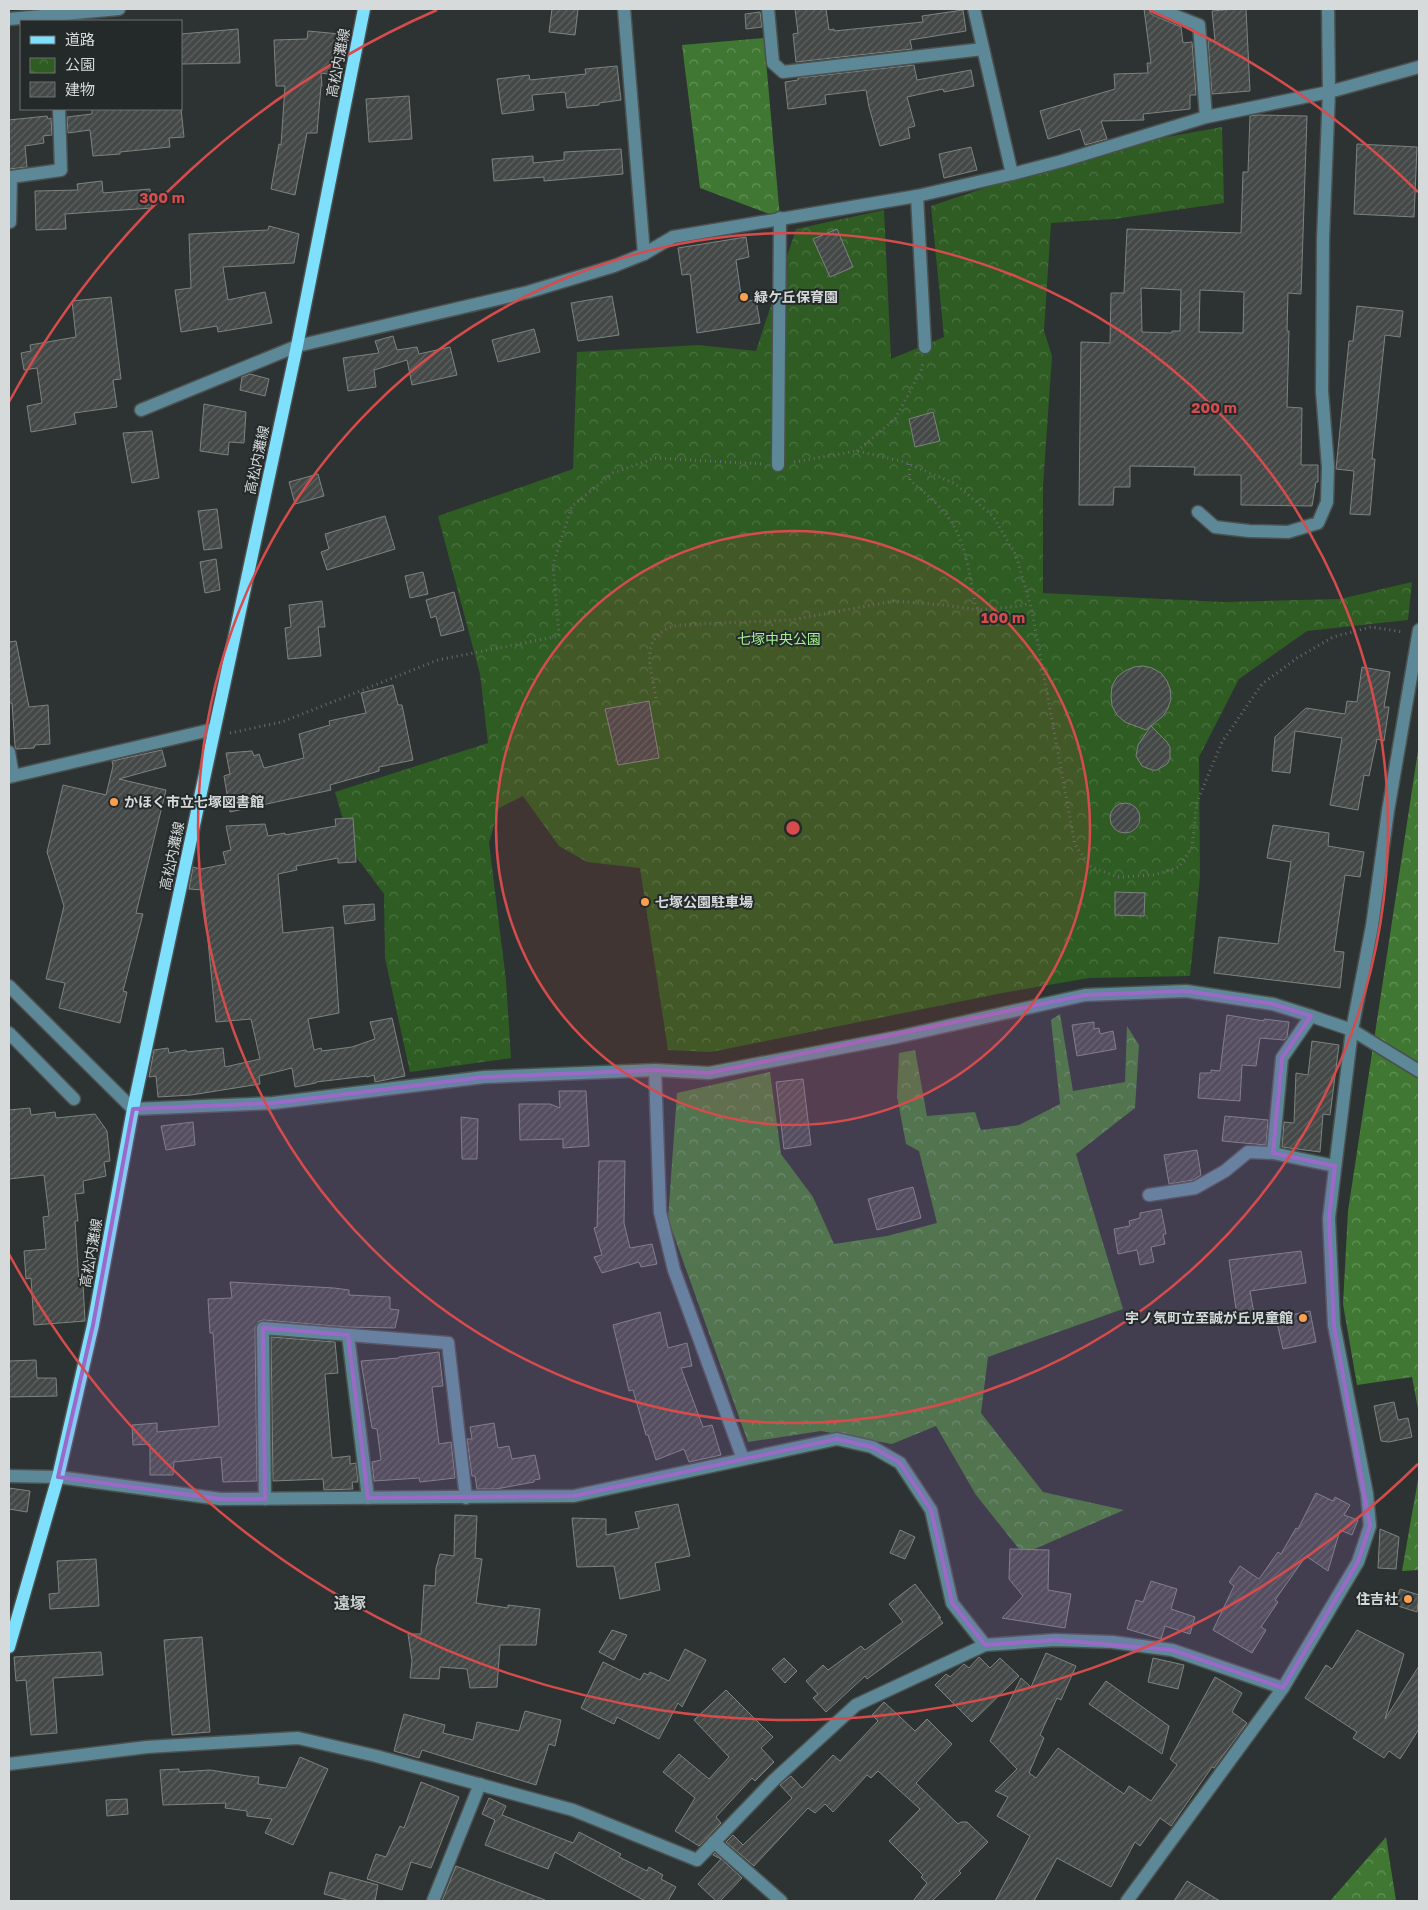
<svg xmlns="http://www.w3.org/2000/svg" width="1428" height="1910" viewBox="0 0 1428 1910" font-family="'Golos Text','Noto Sans JP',sans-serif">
<defs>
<pattern id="forest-crowns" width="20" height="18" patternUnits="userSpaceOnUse" patternTransform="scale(1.25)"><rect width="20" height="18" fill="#407833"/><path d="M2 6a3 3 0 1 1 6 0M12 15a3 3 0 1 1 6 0" fill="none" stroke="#64915a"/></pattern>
<pattern id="park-crowns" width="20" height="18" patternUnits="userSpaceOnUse" patternTransform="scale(1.25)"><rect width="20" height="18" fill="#2e5c23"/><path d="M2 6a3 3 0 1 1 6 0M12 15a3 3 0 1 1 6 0" fill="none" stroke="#4c7342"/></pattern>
<pattern id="building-hatch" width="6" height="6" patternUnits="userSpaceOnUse" patternTransform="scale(1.25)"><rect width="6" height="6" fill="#444846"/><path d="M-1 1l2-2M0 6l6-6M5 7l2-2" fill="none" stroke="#5e6260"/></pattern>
</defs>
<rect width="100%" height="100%" fill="#2d3332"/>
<g fill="url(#forest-crowns)">
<path d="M764 38 780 218 700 188 682 45Z"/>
<path d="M1419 744V1414L1412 1377 1357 1385 1343 1304 1348 1211Z"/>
<path d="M1060 1014 1073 1091 1125 1082 1127 1026 1139 1045 1135 1108 1076 1154 1123 1309 988 1357 981 1413 1043 1492 1124 1510 1023 1554 976 1495 936 1426 892 1444 821 1431 748 1442 668 1219 677 1093 770 1072 781 1154 813 1197 834 1244 887 1236 937 1223 919 1151 906 1144 897 1096 899 1053 915 1050 927 1116 975 1112 981 1130 1019 1125 1060 1104 1051 1020Z"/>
<path d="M1419 1474V1570L1402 1571Z"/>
<path d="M1386 1837 1396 1901H1330Z"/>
</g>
<path fill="url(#park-crowns)" d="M1222 127 1224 203 1114 219 1051 223 1044 331 1052 356 1043 486V593L1223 602 1340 599 1412 582 1408 620 1307 631 1239 679 1199 757 1200 877 1190 976 1089 978 1002 993 711 1052 668 1050 640 868 587 862 559 846 523 796 499 808 489 843 506 980 511 1058 410 1072 385 958 384 894 352 851 335 792 488 743 480 674 438 516 573 469 577 352 698 345 756 351 796 229 884 210 891 359 944 337 931 206 1101 149Z"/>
<g fill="url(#building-hatch)" stroke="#7d8380" fill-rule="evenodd">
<path d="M552 9H578L575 35 549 32Z"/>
<path d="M795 9H826L829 30 834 29V31L923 22 922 16 963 10 966 31 910 40 912 49 796 62 793 34 798 33Z"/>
<path d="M1144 9H1150L1151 14 1155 16 1181 27 1183 43 1192 42 1196 95H1190V109L1143 114 1144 120 1101 121 1107 139 1085 145 1080 129 1048 139 1040 111 1115 89 1114 74 1148 73 1147 63H1151Z"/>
<path d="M1234 9H1246L1250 91 1212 94 1208 41 1215 40 1212 11Z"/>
<path d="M760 12 762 27 746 29 745 14Z"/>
<path d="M238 29 240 63 181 64V34Z"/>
<path d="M308 31 340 34 334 75 321 73 322 86H321L317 133H307L295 195 271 189 279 144 281 145 285 86H276L274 40 307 39Z"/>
<path d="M914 65 917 80 971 70 974 86 944 92 943 89 907 97 915 126 908 128 910 138 880 146 869 107 866 90 825 95 826 104 788 109 785 82 798 80V78Z"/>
<path d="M617 66 621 100 599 103V105L567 108 565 92 532 95 534 110 502 114 497 79 529 75 530 80 586 74 585 69Z"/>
<path d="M409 96 412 139 369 142 366 99Z"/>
<path d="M92 109H181L184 137 169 138 170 147 120 152V154L93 156 90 130 68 133 67 117 92 114Z"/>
<path d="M1257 115 1307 116 1301 294 1288 293 1287 331H1289L1287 407 1302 408 1301 465H1318V482H1316L1312 506 1241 505V475H1194L1195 467 1130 466V487H1114L1113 505H1079L1081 342 1110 343 1111 293H1124L1127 229 1241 233 1243 172H1248L1250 116ZM1141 288 1181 290 1180 331H1172V333L1142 332ZM1200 290 1244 292 1243 333 1199 332Z"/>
<path d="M47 116 48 119 51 118 52 135 43 136 44 143 25 146 27 167 9 169V120Z"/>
<path d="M1357 144 1417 147 1414 217 1354 214Z"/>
<path d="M971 147 977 170 944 178 939 154Z"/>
<path d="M621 149 623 174 544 181V177L494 181 492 159 533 156V163L564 160V152Z"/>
<path d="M102 181 103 193 150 189 152 208 65 214 66 229 36 230 35 191 78 190 77 184Z"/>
<path d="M269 226 299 234 294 263 223 267 228 300 265 292 272 323 218 332 217 326 181 332 175 290 191 288 189 234 268 230Z"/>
<path d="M837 229 853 267 830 277 813 239Z"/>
<path d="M746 237 749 257 736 260 742 302 756 300 760 323 697 333 690 274 682 275 678 248Z"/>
<path d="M612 296 619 335 578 341 571 303Z"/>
<path d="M111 297 121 379 113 380 117 407 74 413 76 424 31 432 27 406 42 403 37 368 24 370 21 353 31 351 30 345 76 337 72 301Z"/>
<path d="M1357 306 1403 311 1400 337 1385 335 1372 459H1375L1370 515 1350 514 1354 471 1336 469 1349 341H1353Z"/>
<path d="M534 329 540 352 498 362 492 340Z"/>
<path d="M393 336 397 350 417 347 419 354 450 347 457 375 412 385 407 360 374 370 376 387 348 391 343 358 379 353 375 341Z"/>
<path d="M250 374 269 379 265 396 240 390 242 377Z"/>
<path d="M204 404 246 412 244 443 229 442 228 455 200 451Z"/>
<path d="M933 412 940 441 915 447 909 419Z"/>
<path d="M152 431 159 478 132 483 123 433Z"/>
<path d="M318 474 324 496 295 504 289 482Z"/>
<path d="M217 509 222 548 204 550 198 511Z"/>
<path d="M385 516 395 549 327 570 321 552 329 549 325 534Z"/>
<path d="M216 559 220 590 205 593 200 562Z"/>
<path d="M423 572 428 594 410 598 405 576Z"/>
<path d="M454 592 464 630 441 636 436 616 431 618 426 600Z"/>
<path d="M322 601 325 627H318L321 656 288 659 285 628 291 627 289 605Z"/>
<path d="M16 641 29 707 48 705 50 744 35 745 34 748 16 749 15 746 12 703H9V642Z"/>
<path d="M1143 666 1152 668 1161 673 1167 681 1170 689 1171 699 1168 708 1163 716 1146 730 1125 722 1117 715 1112 706 1111 696 1112 686 1117 677 1125 671 1134 667Z"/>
<path d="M1362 667 1390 672 1384 707H1389L1384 741 1377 739 1369 776 1364 775 1358 810 1330 805 1342 738 1295 731 1290 773 1272 771 1275 737 1306 708 1345 714 1347 701 1357 702Z"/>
<path d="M393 685 398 705H402L413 760 379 767V771L330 785 331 790 230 812 224 776 230 774 226 753 252 751 254 756 259 754 264 768 304 758 299 734 330 725 329 721 366 713 361 693Z"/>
<path d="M649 701 659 758 618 765 605 709Z"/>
<path d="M1151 726 1167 742 1170 747V759L1167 764 1157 770H1152L1142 766 1136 756 1138 745Z"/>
<path d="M162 750 166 766 119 779 166 790 136 913 143 914 123 991 127 992 120 1023 59 1008 65 983 46 979 64 906 47 852 63 785 106 795 113 766 112 761Z"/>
<circle cx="1125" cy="818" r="15"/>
<path d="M353 818 356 862 338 863V858L296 866 297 870 278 874 283 933 333 927 339 1013 308 1019 314 1050 321 1048 322 1051 352 1047 375 1039 370 1022 392 1018 405 1076 375 1082 374 1075 367 1077V1076L316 1082V1083L295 1087 292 1068 259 1076 260 1084 191 1095 158 1097 156 1076 149 1077 154 1050 168 1048 169 1053 186 1050 187 1052 223 1048 225 1067 260 1059 251 1019 216 1022 203 890 189 889 193 867 201 869 226 864 223 852 231 850 226 826 265 824 268 836 285 833V835L336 826 335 819Z"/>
<path d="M1273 825 1329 833 1328 846 1364 852 1360 877 1345 875 1334 951 1344 952 1340 988 1214 973 1219 937 1278 944 1291 862 1267 858Z"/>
<path d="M1115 892 1145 893 1144 916 1115 915Z"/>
<path d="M374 904 375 920 345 924 343 906Z"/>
<path d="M1227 1015 1264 1021V1019L1289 1022 1287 1037 1284 1040 1260 1038 1256 1066 1242 1065 1240 1101 1198 1098 1200 1073H1211V1070L1220 1071Z"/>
<path d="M1094 1022V1029L1099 1028 1100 1034 1113 1031 1116 1049 1077 1056 1072 1025Z"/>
<path d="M1312 1041 1339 1045 1330 1115 1323 1114 1320 1152 1282 1147 1284 1122 1294 1123 1296 1073 1308 1075Z"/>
<path d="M803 1079 811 1145 784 1149 776 1082Z"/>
<path d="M559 1091H586L589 1146 563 1148V1139L520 1140 519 1104H550L560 1108Z"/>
<path d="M30 1108 31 1115 55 1112 56 1118 95 1114 107 1131 110 1161 104 1162 106 1176 83 1181 84 1193 75 1194 78 1221H75L79 1284 83 1283 85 1321 34 1325 31 1278 26 1279 24 1251 46 1249 43 1217 49 1216 44 1175 9 1179V1110Z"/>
<path d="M1225 1116 1268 1120 1266 1145 1222 1141Z"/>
<path d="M461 1117 478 1119 477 1159H462Z"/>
<path d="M193 1122 195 1145 166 1150 161 1126Z"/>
<path d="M1197 1150 1201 1175 1193 1180 1169 1184 1164 1155Z"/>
<path d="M599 1161H625L624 1223 630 1248 652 1244 657 1264 641 1267 639 1262 602 1273 594 1257 602 1255 594 1228 597 1227Z"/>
<path d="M913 1187 921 1218 877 1230 868 1199Z"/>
<path d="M1161 1209 1166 1234H1163L1165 1244 1151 1247 1154 1262 1140 1265 1137 1250 1118 1254 1114 1229 1130 1226 1129 1221 1140 1218V1213Z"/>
<path d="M1301 1251 1306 1283 1250 1291 1254 1313 1237 1316 1229 1260Z"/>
<path d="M230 1282 334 1288 349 1290V1295L390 1297V1309L399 1310 395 1328 346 1327 264 1320 259 1321 255 1328 257 1481 223 1482 221 1457 174 1462 173 1475H150V1444L133 1445 132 1425 157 1423V1432L219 1426 213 1333H210L208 1299 232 1298Z"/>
<path d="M1310 1311 1316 1342 1283 1349 1276 1318Z"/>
<path d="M660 1312 668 1348 687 1343 692 1366 681 1368 703 1427 712 1425 721 1455 689 1462 684 1449 656 1460 648 1435H646L633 1390 629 1391 613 1325Z"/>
<path d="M271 1337 335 1342 338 1373 325 1374 332 1458 350 1456V1464L356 1463 358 1482H352L353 1489 324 1490 323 1479 273 1481Z"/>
<path d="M439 1352 443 1386 432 1387 439 1444 451 1442 455 1478 420 1482 419 1478 374 1481 372 1462 381 1460 377 1429 372 1428 361 1361 399 1358V1357Z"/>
<path d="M36 1360 37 1378H56L57 1396 9 1397V1361Z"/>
<path d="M1394 1402 1398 1420 1408 1418 1412 1437 1389 1442 1381 1441 1374 1406Z"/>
<path d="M494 1423 498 1448 509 1446 512 1459 535 1455 540 1479 534 1480V1482L496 1489H477L475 1476H472L467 1439H472L470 1427Z"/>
<path d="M9 1488 30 1491 27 1512 9 1509Z"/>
<path d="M1316 1493 1333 1501 1335 1497 1350 1505 1344 1515 1358 1520 1352 1535 1340 1530 1328 1571 1306 1556 1275 1600 1278 1602 1261 1627 1266 1630 1252 1653 1213 1630 1234 1586 1229 1582 1240 1566 1259 1579 1278 1552 1281 1554 1296 1528 1298 1529Z"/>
<path d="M678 1504 690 1556 655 1563 660 1590 620 1599 614 1566 577 1567 572 1518 606 1519V1535L639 1528 635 1512Z"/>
<path d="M455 1515 477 1516 475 1558 482 1559 476 1603 508 1608V1605L540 1609 536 1645H500L497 1687 470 1688 467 1669 440 1667 439 1679 410 1678 412 1661 408 1634H421L424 1585 435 1586 436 1568 440 1554 454 1556Z"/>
<path d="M1380 1529 1399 1537 1396 1569 1378 1568Z"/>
<path d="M900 1530 915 1537 905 1559 890 1553Z"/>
<path d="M1010 1549 1049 1550 1048 1590 1071 1594 1065 1628 1002 1618 1023 1596 1009 1579Z"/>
<path d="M96 1559 99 1606 50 1609 49 1594 59 1593 57 1561Z"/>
<path d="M1151 1581 1177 1589 1171 1609 1195 1617 1190 1634 1165 1626 1161 1639 1127 1629 1136 1600 1143 1602Z"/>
<path d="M915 1584 941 1618 938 1617 943 1623 867 1679 865 1676 826 1712 813 1698 818 1694 806 1681 823 1665 828 1670 861 1646 865 1650 903 1622 889 1604Z"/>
<path d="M1400 1589 1419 1595 1417 1612 1395 1605Z"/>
<path d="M612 1630 627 1635 614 1660 599 1652Z"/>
<path d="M1357 1630 1404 1654 1385 1719 1419 1666V1729L1400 1759 1389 1751 1384 1758 1353 1738 1357 1732 1305 1698 1326 1665 1332 1669Z"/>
<path d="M202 1637 210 1732 172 1735 164 1640Z"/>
<path d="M685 1649 706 1660 682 1707 678 1703 659 1739 617 1717 614 1724 581 1708 603 1662 640 1680 644 1673 648 1675 650 1672 669 1681Z"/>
<path d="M101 1652 103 1675 53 1678 57 1733 31 1735 26 1680 16 1681 14 1657Z"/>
<path d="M1046 1653 1076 1666 1061 1700 1057 1698 1040 1735 1044 1738 1029 1773 1036 1778 1058 1748 1124 1794 1129 1786 1151 1801 1177 1765 1170 1759 1215 1677 1242 1693 1232 1712 1247 1723 1216 1765 1214 1768 1212 1767 1171 1826 1160 1818 1140 1846 1135 1842 1111 1887 1057 1858 1034 1901H995L1030 1836 997 1816 1008 1797 995 1791 1017 1769 990 1741 1021 1678 1031 1687Z"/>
<path d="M979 1657 990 1668 1000 1658 1019 1676 972 1722 935 1685 946 1674 950 1677 964 1664 969 1668Z"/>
<path d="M784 1658 797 1671 785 1683 772 1669Z"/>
<path d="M1153 1658 1184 1665 1178 1689 1148 1682Z"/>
<path d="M1106 1681 1169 1726 1162 1754 1089 1704Z"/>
<path d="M726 1690 773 1737 761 1748 774 1762 755 1781 752 1778 716 1817 721 1823 699 1846 675 1831 695 1798 663 1772 679 1754 709 1779 729 1757 694 1720Z"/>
<path d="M884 1702 915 1731 927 1719 952 1744 916 1783 958 1824 961 1822H967L988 1842 959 1871 961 1873 932 1901H913L927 1883 921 1877 923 1875 889 1841 920 1809 878 1771 871 1778 867 1775 833 1812 825 1804 815 1813 808 1808 754 1866 726 1842 733 1835 743 1845 792 1798 780 1785 791 1776 802 1788 833 1755 840 1761 878 1721 872 1715Z"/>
<path d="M525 1711 561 1720 555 1746 549 1744 536 1785 422 1750 419 1758 394 1751 404 1714 445 1725 443 1733 473 1740 477 1722 519 1731Z"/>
<path d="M300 1757 328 1769 293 1845 265 1833 272 1819 247 1816V1811L225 1808 226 1803 163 1805 160 1770 179 1769V1772L210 1770 248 1776 259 1777 258 1784 286 1788Z"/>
<path d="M421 1782 459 1797 431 1868 411 1862 402 1890 367 1879 376 1854 386 1857 400 1826 404 1828Z"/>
<path d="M489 1798 506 1806 502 1815 573 1843 579 1832 621 1854 619 1857 647 1871 649 1867 663 1875 661 1879 676 1887 668 1901H645L555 1852 548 1869 485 1845 495 1820 482 1814Z"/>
<path d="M127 1799 128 1814 107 1816 106 1800Z"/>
<path d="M715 1853 742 1878 720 1901H716L698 1884 721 1859 713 1855Z"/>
<path d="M456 1866 545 1900V1901H442Z"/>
<path d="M330 1872 378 1885 375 1901H350L324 1894Z"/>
<path d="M1187 1881 1220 1901H1174Z"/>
</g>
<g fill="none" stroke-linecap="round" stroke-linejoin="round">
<defs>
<g id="minor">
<path d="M624 9 644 254"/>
<path d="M768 9 773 63 783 72 983 49"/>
<path d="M974 9 1012 174"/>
<path d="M1158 9 1199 25 1206 117"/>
<path d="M9 19 119 9"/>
<path d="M917 196 925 347"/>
<path d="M10 222 11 177 61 170 59 109"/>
<path d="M141 410 297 346 528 292 614 266 644 254 673 237 917 196 1012 174 1062 161 1206 117 1329 92 1419 67"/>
<path d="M778 465 780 218"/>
<path d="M1198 512 1215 527 1249 531 1288 532 1318 523 1327 502 1328 467 1322 391 1323 239 1329 92 1328 9"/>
<path d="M9 752 13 776"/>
<path d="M9 777 214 729"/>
<path d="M9 986 133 1109 273 1103 484 1077 655 1070 709 1073 897 1037 1085 995 1186 991 1273 1004 1311 1016 1352 1030 1419 1071"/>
<path d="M1311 1016 1282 1058 1273 1153 1335 1166"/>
<path d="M9 1033 74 1099"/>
<path d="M655 1070 660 1212 674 1270 743 1459"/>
<path d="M1149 1195 1195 1188 1225 1171 1248 1152 1273 1153"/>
<path d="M348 1335 368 1498"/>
<path d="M9 1476 58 1477 220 1499 574 1496 837 1439 872 1447 900 1463 931 1510 952 1603 985 1645"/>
<path d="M265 1499 263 1328 448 1343 466 1498"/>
<path d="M1283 1688 1358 1562 1370 1526 1367 1494 1334 1325 1329 1218 1352 1030 1372 926 1388 811 1419 630"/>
<path d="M9 1764 147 1747 298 1738 376 1756 573 1810 697 1860 774 1780 856 1705 985 1645 1055 1640 1112 1642 1172 1650 1283 1688 1127 1901"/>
<path d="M714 1842 781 1901"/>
<path d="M433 1901 480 1784"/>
</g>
<path id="major" d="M9 1647 58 1477 93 1325 133 1109 297 346 364 9"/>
</defs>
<use href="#minor" stroke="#4c5150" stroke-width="15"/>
<use href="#major" stroke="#4c5150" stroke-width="15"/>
<g stroke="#676c6c" stroke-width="3" stroke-dasharray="1 4" stroke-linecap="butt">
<path d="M857 451 895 419 921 371 923 363"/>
<path d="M794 462 857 451 901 461 954 483 993 516 1016 555 1032 611 1075 845 1091 867 1118 877 1154 875 1179 867 1192 847 1197 802 1222 742 1262 684 1297 658 1333 637 1371 627 1403 632"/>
<path d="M909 464 910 480C921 490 934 500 944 512 966 538 969 572 975 604L979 610 1020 606 1030 603"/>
<path d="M656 698C651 667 637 634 679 625L791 620 894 601 944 605 979 610"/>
<path d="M230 733 282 722 438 660 559 636 553 564 572 506 613 473 655 458 763 464"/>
</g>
<use href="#minor" stroke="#5c8897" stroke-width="12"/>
<use href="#major" stroke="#7fe0fe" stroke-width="12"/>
</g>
<path fill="#9b69c8" fill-opacity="0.2" stroke="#9b69c8" stroke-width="4" stroke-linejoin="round" d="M1186 991 1273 1004 1311 1016 1282 1058 1273 1153 1335 1166 1329 1218 1334 1325 1370 1526 1358 1562 1283 1688 1172 1650 1055 1640 985 1645 952 1603 931 1510 900 1463 872 1447 837 1439 574 1496 368 1498 348 1335 263 1328 265 1499H220L58 1477 93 1325 133 1109 273 1103 484 1077 655 1070 709 1073 1085 995Z"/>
<circle cx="793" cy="828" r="297" fill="#d64c4c" fill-opacity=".12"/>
<g fill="none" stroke="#d64c4c" stroke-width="2.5">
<circle cx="793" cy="828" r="297"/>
<circle cx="793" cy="828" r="595"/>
<path d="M1418 1464A892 892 0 0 1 9 1254M9 402A892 892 0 0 1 437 10M1149 10A892 892 0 0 1 1418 192"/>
</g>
<g fill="#fa9f4f" stroke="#242929" stroke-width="2">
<circle cx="744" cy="297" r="5"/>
<circle cx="114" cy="802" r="5"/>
<circle cx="645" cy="902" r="5"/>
<circle cx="1303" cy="1318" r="5"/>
<circle cx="1408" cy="1599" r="5"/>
</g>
<g text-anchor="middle" stroke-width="4" stroke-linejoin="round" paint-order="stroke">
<g font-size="14" fill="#d7dada" stroke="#242929">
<text transform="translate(338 63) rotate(-79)" y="5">高松内灘線</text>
<text transform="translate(257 460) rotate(-78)" y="5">高松内灘線</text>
<text transform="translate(172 856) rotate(-78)" y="5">高松内灘線</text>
<text transform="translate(91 1253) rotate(-80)" y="5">高松内灘線</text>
</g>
<g font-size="14" font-weight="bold" fill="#d7dada" stroke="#242929" text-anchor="start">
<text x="754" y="302">緑ケ丘保育園</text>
<text x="124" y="807">かほく市立七塚図書館</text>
<text x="655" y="907">七塚公園駐車場</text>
<text x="1293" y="1323" text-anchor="end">宇ノ気町立至誠が丘児童館</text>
<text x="1398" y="1604" text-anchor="end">住吉社</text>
</g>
<g font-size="14" fill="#a3f192" stroke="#242929">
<text x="779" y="644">七塚中央公園</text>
</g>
<g font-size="16" font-weight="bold" fill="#c9d0cf" stroke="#242929">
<text x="350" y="1609">遠塚</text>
</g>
</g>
<circle cx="793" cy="828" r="8" fill="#d64c4c" stroke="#242929" stroke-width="2.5"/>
<g font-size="15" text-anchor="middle" font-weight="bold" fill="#d64c4c" stroke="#242929" stroke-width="4" stroke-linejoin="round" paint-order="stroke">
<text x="162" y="203">300 m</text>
<text x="1214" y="413">200 m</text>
<text x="1003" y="623">100 m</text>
</g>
<rect width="1428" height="1910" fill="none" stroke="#d7dada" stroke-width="20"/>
<rect x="20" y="20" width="162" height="90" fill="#242929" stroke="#6c7070"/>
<rect x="30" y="36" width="25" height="8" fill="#7fe0fe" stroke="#6c7070"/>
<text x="65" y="45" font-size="15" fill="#d7dada">道路</text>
<rect x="30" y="58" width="25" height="15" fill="url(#park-crowns)" stroke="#6c7070"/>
<text x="65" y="70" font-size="15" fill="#d7dada">公園</text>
<rect x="30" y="82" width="25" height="15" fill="url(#building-hatch)" stroke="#6c7070"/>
<text x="65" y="95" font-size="15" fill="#d7dada">建物</text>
</svg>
